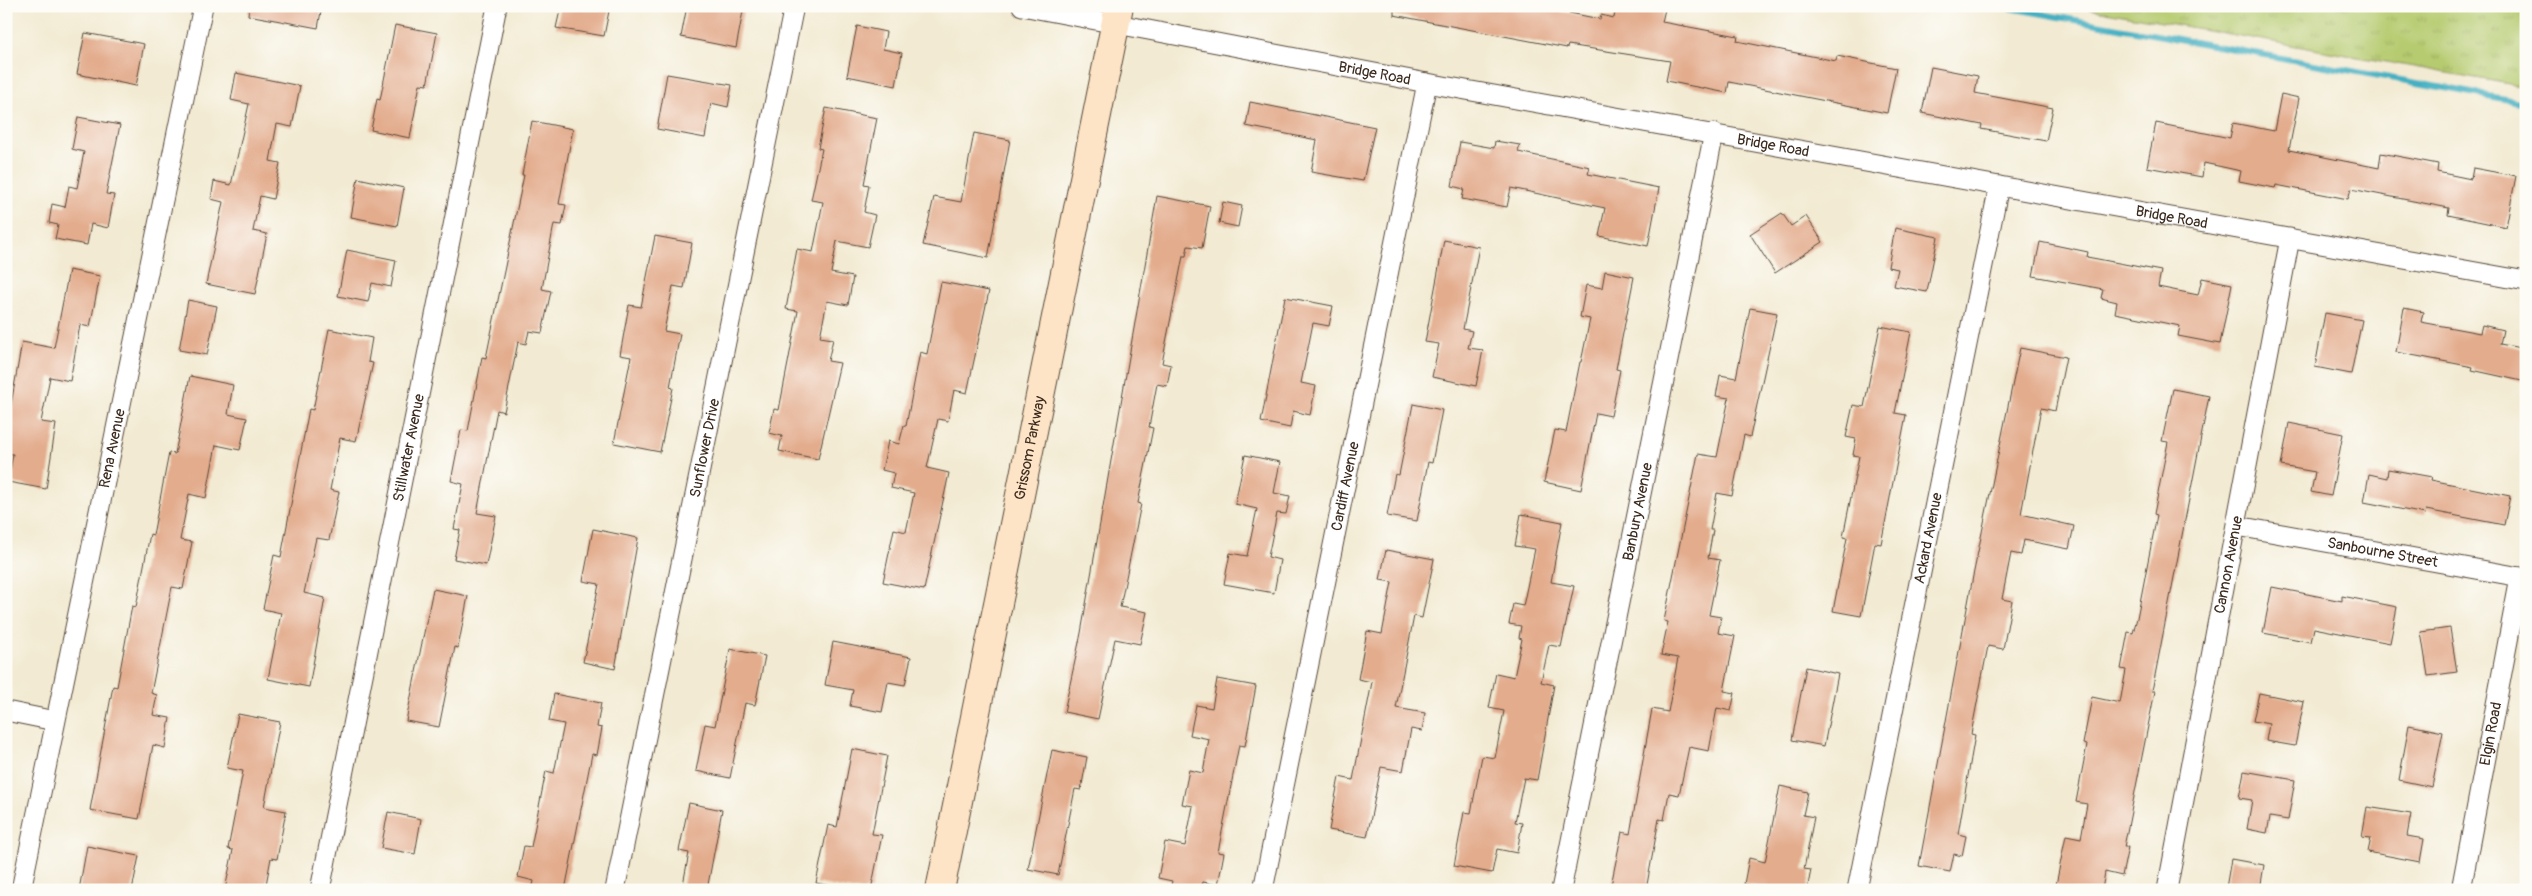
<svg xmlns="http://www.w3.org/2000/svg" width="2532" height="896" viewBox="0 0 2532 896" font-family="Pangolin,sans-serif">
<defs>
<pattern id="grass-tufts" width="24" height="20" patternUnits="userSpaceOnUse" patternTransform="scale(1.25)"><rect width="24" height="20" fill="#b6cb6f"/><path d="M3 7l-1-3M5 7V3M7 7l1-3M15 17l-1-3M17 17v-4M19 17l1-3" fill="none" stroke="#9dae60"/></pattern>
</defs>
<rect width="100%" height="100%" fill="#fdfcf7"/>
<filter id="ink" filterUnits="userSpaceOnUse"><feTurbulence type="fractalNoise" baseFrequency=".02" numOctaves="2"/><feDisplacementMap in="SourceGraphic" scale="10" xChannelSelector="R" yChannelSelector="G"/><feConvolveMatrix kernelMatrix="1 2 1 2 8 2 1 2 1" color-interpolation-filters="sRGB"/></filter>
<filter id="wash" filterUnits="userSpaceOnUse"><feTurbulence type="fractalNoise" baseFrequency=".0096" numOctaves="4" result="noise"/><feDisplacementMap in="SourceGraphic" scale="20" xChannelSelector="R" yChannelSelector="G"/><feGaussianBlur stdDeviation="1.12" result="paint"/><feColorMatrix in="noise" values="0 0 0 0 0 0 0 0 0 0 0 0 0 0 0 0 0 1.4 0 .05"/><feComposite in="paint" operator="in"/></filter>
<g filter="url(#wash)">
<rect width="100%" height="100%" fill="#f2ead2"/>
<path fill="url(#grass-tufts)" stroke="#787a46" d="M2072 6H2526V87Z"/>
<g fill="none" stroke-linecap="round" stroke-linejoin="round">
<path stroke="#44b0c2" stroke-width="6" d="M1999 6 2526 103"/>
</g>
<g id="blocks">
<g fill="#e3ac8d">
<path d="M249 6H322L318 28 248 15Z"/>
<path d="M561 6H610L604 36 556 28Z"/>
<path d="M687 6H744L736 48 681 37Z"/>
<path d="M1394 6H1534L1600 19 1601 15 1614 18 1616 6H1646L1665 9 1662 22 1738 36 1737 41 1836 61 1837 56 1896 68 1887 113 1729 82 1727 93 1666 81 1670 61 1568 45 1567 48 1430 22 1394 15Z"/>
<path d="M395 25 437 33 427 85 420 84 410 138 371 130 377 99 380 100Z"/>
<path d="M857 26 886 32 883 49 902 53 896 86 847 76Z"/>
<path d="M85 33 144 44 136 86 77 74Z"/>
<path d="M1931 67 1978 76 1975 93 2053 108 2046 141 1981 129 1982 125 1922 113Z"/>
<path d="M236 73 300 86 292 127 277 124 270 161 280 163 273 199 260 196 253 231 267 234 255 294 206 284 223 202 211 199 214 181 231 185 249 104 231 100Z"/>
<path d="M667 74 732 85 728 107 711 103 705 138 657 129Z"/>
<path d="M2281 94 2299 98 2289 150 2379 168 2381 153 2438 164 2437 172 2471 179 2473 168 2516 176 2506 227 2448 215 2449 208 2351 189 2348 199 2276 185 2275 188 2239 181 2241 171 2204 163 2202 177 2147 167 2156 123 2230 138 2233 123 2274 131Z"/>
<path d="M1250 102 1375 127 1363 181 1311 172 1317 140 1246 126Z"/>
<path d="M826 108 877 118 864 184 869 185 864 212 875 215 868 247 837 241 831 273 853 277 848 305 827 301 820 337 833 339 828 361 840 363 818 459 779 451 782 436 769 433 774 409 779 410 798 311 786 309 797 249 813 252 823 202 811 200 822 149 818 148Z"/>
<path d="M78 117 120 125 106 194 114 195 108 228 91 224 87 245 55 239 58 225 49 223 52 204 65 207 69 186 77 188 84 152 72 149Z"/>
<path d="M532 121 573 129 559 204 566 205 562 225 554 224 542 289 551 291 542 333 529 331 526 344 518 342 504 412 497 410 477 513 496 516 486 565 454 559 460 530 454 529 463 484 451 481 461 430 468 431 482 357 486 358 524 175H522Z"/>
<path d="M974 133 1010 140 988 258 923 245 934 197 961 202Z"/>
<path d="M1495 141 1520 145 1518 152 1590 167 1588 174 1659 188 1648 246 1599 236 1605 208 1511 188 1507 207 1462 199 1464 189 1452 186 1460 142 1494 148Z"/>
<path d="M358 178 404 188 397 226 351 217Z"/>
<path d="M1157 196 1210 206 1202 248 1188 246 1186 256H1183L1162 363 1171 365 1167 386 1157 384 1149 427 1153 428 1138 503 1141 504 1120 607 1147 612 1140 644 1115 639 1098 719 1064 712 1081 633Z"/>
<path d="M1223 202 1242 206 1238 227 1219 223Z"/>
<path d="M1782 213 1791 226 1806 216 1823 242 1775 273 1750 234Z"/>
<path d="M1895 228 1938 237 1927 292 1894 286 1898 269 1888 267Z"/>
<path d="M655 236 692 243 684 288 673 286 664 331 680 334 670 387 673 388 660 452 614 443 631 357 620 355 629 305 641 307Z"/>
<path d="M1444 240 1479 247 1463 329 1472 331 1468 348 1483 350 1476 386 1432 377 1439 344 1425 342Z"/>
<path d="M2040 242 2088 252 2087 257 2161 271 2158 287 2198 295 2202 278 2232 284 2220 344 2178 336 2180 326 2115 313 2117 302 2101 298 2103 289 2033 276Z"/>
<path d="M347 250 396 260 391 287 372 283 368 302 338 296Z"/>
<path d="M69 270 100 276 90 327 80 325 70 381 50 377 41 422 56 424 46 489 8 482 13 454 6 453V416H9L22 342 54 348Z"/>
<path d="M1605 271 1634 277 1616 369 1620 370 1611 416 1596 413 1581 490 1544 482 1555 430 1566 432 1580 362H1581L1590 319 1580 317 1586 285 1602 288Z"/>
<path d="M941 282 989 291 967 393 954 390 948 421 938 419 927 468 949 473 924 590 883 582 894 529 906 532 914 493 891 488 894 473 882 470 888 441 899 444 904 425 906 426 920 352 927 354Z"/>
<path d="M1285 297 1333 306 1329 326 1313 323 1301 383 1316 386 1310 415 1293 411 1290 428 1261 422Z"/>
<path d="M188 300 217 306 207 355 179 350Z"/>
<path d="M1750 308 1777 313 1750 437 1744 435 1732 496 1717 493 1710 530H1713L1708 558 1720 560 1709 615 1721 617 1718 633 1735 636 1724 691 1735 693 1731 711 1717 708 1709 751 1689 747 1679 795 1669 793 1664 820 1659 819 1646 890H1610L1622 832 1630 834 1652 709 1668 712 1678 658 1661 655 1668 622 1664 621 1698 454 1717 457 1729 398 1716 396 1720 375 1736 378Z"/>
<path d="M2404 308 2423 312 2421 322 2480 333 2482 325 2503 330 2500 344 2526 349 2522 381 2472 370 2473 367 2396 352Z"/>
<path d="M2325 313 2362 320 2351 374 2315 367Z"/>
<path d="M1880 326 1911 332 1895 413 1906 415 1881 544 1875 543 1861 616 1833 611 1847 538 1843 537 1859 456 1853 455 1856 439 1846 437 1853 405 1864 407Z"/>
<path d="M329 329 372 338 368 362 373 363 356 441 340 438 330 490 339 492 329 540 316 538 304 593 325 598 309 687 268 679 281 613 263 609 274 555 281 557 309 409 313 410Z"/>
<path d="M2020 348 2066 357 2055 411 2041 408 2021 514 2074 526 2069 549 2024 540 2021 555 2011 553 2002 599 2012 601 2003 649 1988 646 1971 734 1975 735 1958 834 1966 836 1962 856 1954 854 1950 872 1919 866 1973 576Z"/>
<path d="M190 376 233 385 228 414 247 418 240 450 216 445 206 498 189 494 180 540 192 542 183 589 172 587 151 693 157 695 153 715 170 718 165 748 153 745 139 819 90 810 113 686 117 687 132 606 136 607 150 534 153 535 169 453 175 454Z"/>
<path d="M2173 389 2209 396 2152 691H2155L2124 847H2128L2122 876 2105 872 2102 890H2055L2066 835 2081 838 2087 804 2076 802 2087 745 2083 744 2092 697 2120 703 2126 670 2121 669 2128 632 2133 633 2137 618 2157 515 2154 514 2168 442 2162 441Z"/>
<path d="M1413 404 1442 410 1432 463 1428 462 1417 521 1387 516 1395 474 1399 475Z"/>
<path d="M2289 423 2343 434 2331 496 2311 492 2315 472 2281 466Z"/>
<path d="M1245 455 1280 462 1274 493 1290 496 1286 514 1277 513 1268 557 1280 560 1274 593 1224 584 1230 553 1247 556 1257 509 1235 504Z"/>
<path d="M2388 469 2432 477 2431 480 2510 496 2504 525 2426 510 2425 514 2364 502 2369 474 2387 478Z"/>
<path d="M1521 514 1562 522 1551 582 1574 586 1561 647 1549 645 1541 682 1554 685 1537 780 1524 778 1515 822 1522 823 1517 853 1497 849 1492 873 1454 866 1464 812 1471 813 1482 756 1495 758 1504 711 1489 708 1496 673 1514 677 1522 639 1519 638 1521 626 1509 624 1513 604 1523 606 1535 549 1515 546Z"/>
<path d="M593 529 638 538 615 669 583 662 599 584 583 581Z"/>
<path d="M1386 550 1434 559 1422 618 1414 616 1396 708 1425 713 1422 731 1411 729 1403 771 1381 767 1367 837 1329 830 1339 777 1353 780 1372 682 1358 679 1367 631 1382 634 1392 582 1380 580Z"/>
<path d="M2272 587 2342 601V596L2397 607 2390 643 2314 628 2311 642 2263 633Z"/>
<path d="M433 589 468 596 458 648 455 647 439 727 406 721Z"/>
<path d="M2450 628 2457 672 2428 676 2421 632Z"/>
<path d="M833 642 911 657 905 685 888 682 882 712 850 706 853 690 825 685Z"/>
<path d="M730 649 765 656 755 705 745 703 730 778 696 771 705 724 715 726Z"/>
<path d="M1806 667 1838 674 1824 746 1792 740Z"/>
<path d="M1217 679 1256 686 1245 746 1239 745 1218 852 1224 853 1218 885 1203 882 1201 890H1170L1172 881 1158 878 1165 842 1185 846 1193 806 1182 804 1189 770 1203 773 1209 739 1190 735 1196 705 1212 708Z"/>
<path d="M2259 693 2304 702 2295 746 2266 741 2269 724 2253 721Z"/>
<path d="M554 694 601 703 597 727 602 728 597 755 592 754 565 890H532L534 881 518 877 524 846 531 847 546 771 554 773 564 724 549 721Z"/>
<path d="M238 714 280 722 264 807 286 811 277 859 271 858 265 890H225L233 850 228 849 243 771 227 768Z"/>
<path d="M2409 725 2443 732 2432 787 2399 780Z"/>
<path d="M852 749 887 756 872 834 882 835 871 890H852L816 883 828 825 837 827Z"/>
<path d="M1052 750 1087 757 1081 790 1075 789 1058 875 1028 869Z"/>
<path d="M2244 771 2295 780 2288 820 2270 817 2267 833 2247 829 2252 800 2239 798Z"/>
<path d="M1780 786 1808 792 1803 815 1814 817 1804 869 1811 870 1807 890H1773L1744 884 1749 858 1765 862Z"/>
<path d="M689 803 722 810 707 890H682L689 853 679 851Z"/>
<path d="M2367 807 2411 814 2407 836 2424 839 2420 862 2368 852 2371 838 2362 837Z"/>
<path d="M388 812 421 819 415 854 381 848Z"/>
<path d="M87 846 139 856 132 890H79Z"/>
<path d="M2231 859 2264 865 2260 890 2226 888Z"/>
</g>
</g>
</g>
<g filter="url(#ink)">
<use href="#blocks" fill-opacity="0" stroke="#564739" stroke-width="1"/>
<g fill="none" stroke-linecap="round" stroke-linejoin="round">
<defs>
<g id="minor">
<path id="s1" d="M1022 6 1427 83 2526 281"/>
<path id="s2" d="M2237 526 2526 578"/>
<path d="M6 711 55 721"/>
<path id="s3" d="M21 890 203 6"/>
<path id="s4" d="M320 890 497 6"/>
<path id="s5" d="M615 890 794 6"/>
<path id="s6" d="M1263 890 1427 83"/>
<path id="s7" d="M1561 890 1714 133"/>
<path id="s8" d="M1857 890 1999 186"/>
<path id="s9" d="M2167 890 2290 238"/>
<path id="s10" d="M2461 890 2520 577"/>
</g>
<g id="secondary">
<path id="s11" d="M940 890 1119 6"/>
</g>
</defs>
<use href="#minor" stroke="#564739" stroke-width="21"/>
<use href="#secondary" stroke="#564739" stroke-width="30"/>
<use href="#minor" stroke="#fff" stroke-width="19"/>
<use href="#secondary" stroke="#fee4c6" stroke-width="28"/>
</g>
</g>
<g text-anchor="middle" stroke-width="5" stroke-linejoin="round" paint-order="stroke">
<g font-size="15" fill="#3b2a1e" stroke="#fdfcf7">
<text dy="5" stroke="none"><textPath href="#s1" startOffset="359">Bridge Road</textPath></text>
<text dy="5" stroke="none"><textPath href="#s1" startOffset="764">Bridge Road</textPath></text>
<text dy="5" stroke="none"><textPath href="#s1" startOffset="1169">Bridge Road</textPath></text>
<text dy="5" stroke="none"><textPath href="#s3" startOffset="451">Rena Avenue</textPath></text>
<text dy="5" stroke="none"><textPath href="#s4" startOffset="451">Stillwater Avenue</textPath></text>
<text dy="5" stroke="none"><textPath href="#s5" startOffset="451">Sunflower Drive</textPath></text>
<text dy="5" stroke="none"><textPath href="#s11" startOffset="451">Grissom Parkway</textPath></text>
<text dy="5" stroke="none"><textPath href="#s6" startOffset="412">Cardiff Avenue</textPath></text>
<text dy="5" stroke="none"><textPath href="#s7" startOffset="386">Banbury Avenue</textPath></text>
<text dy="5" stroke="none"><textPath href="#s8" startOffset="359">Ackard Avenue</textPath></text>
<text dy="5" stroke="none"><textPath href="#s2" startOffset="148">Sanbourne Street</textPath></text>
<text dy="5" stroke="none"><textPath href="#s9" startOffset="331">Cannon Avenue</textPath></text>
<text dy="5" stroke="none"><textPath href="#s10" startOffset="159">Elgin Road</textPath></text>
</g>
</g>
<rect width="2532" height="896" fill="none" stroke="#fdfcf7" stroke-width="25"/>
</svg>
